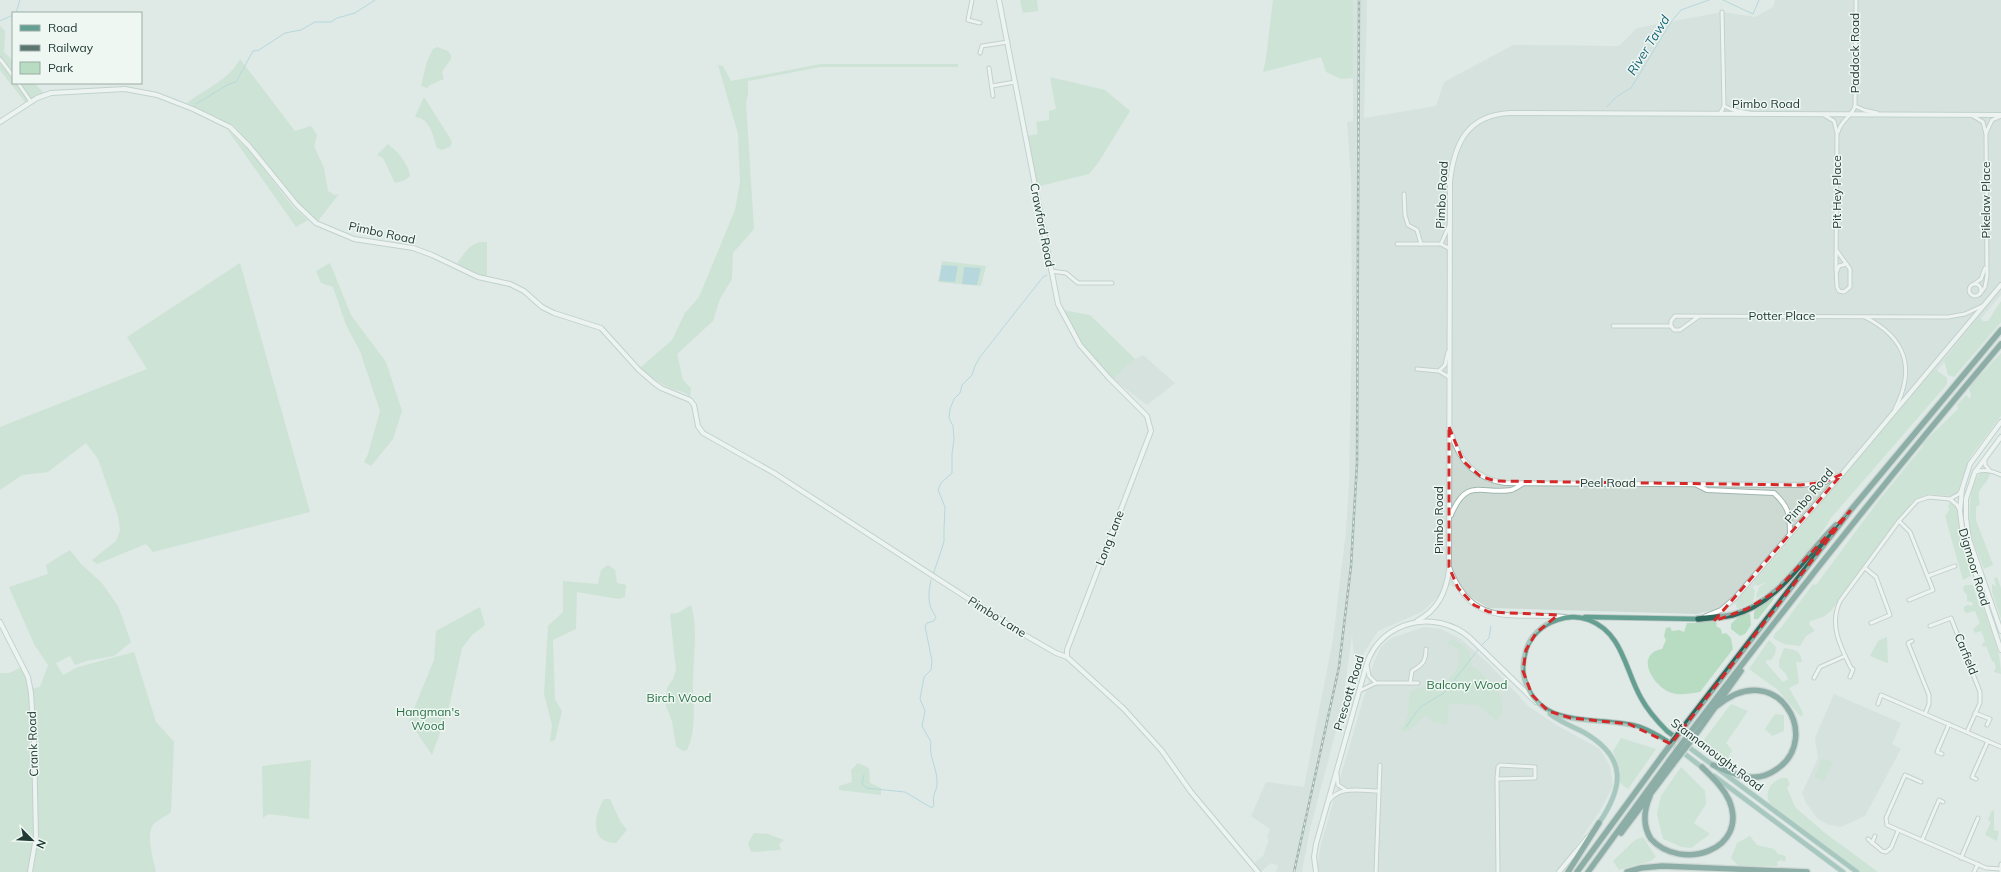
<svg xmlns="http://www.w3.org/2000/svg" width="2001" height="872" font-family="Mulish,sans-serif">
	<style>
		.built { fill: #cddad4 }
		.green { fill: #b8dcc2 }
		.water { fill: #86c4d0 }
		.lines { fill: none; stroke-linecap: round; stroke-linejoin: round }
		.stream { stroke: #86c4d0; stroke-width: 1 }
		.street-casing { stroke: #a2b2ad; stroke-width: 5 }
		.secondary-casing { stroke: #9eb6ae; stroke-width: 6 }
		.primary-casing { stroke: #bcc4c2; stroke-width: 6 }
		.highway-casing { stroke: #bcc4c2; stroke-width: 8 }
		.street { stroke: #fff; stroke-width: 3 }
		.secondary { stroke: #fff; stroke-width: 4 }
		.primary { stroke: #63a091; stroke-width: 4.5 }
		.highway { stroke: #2c675b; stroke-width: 5.5 }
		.rail-casing { stroke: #5a766f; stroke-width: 2.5 }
		.rail { stroke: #eff7f3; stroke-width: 1; stroke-dasharray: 3; stroke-linecap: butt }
		.highway-bridge-casing { stroke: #bcc4c2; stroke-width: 8; stroke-linecap: butt }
		.highway-bridge { stroke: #2c675b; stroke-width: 5.5 }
		.marked { fill: none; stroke: #d62828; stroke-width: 3; stroke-dasharray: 8 5; stroke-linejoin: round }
		.labels { text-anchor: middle; stroke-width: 3; stroke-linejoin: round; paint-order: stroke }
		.street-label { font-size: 12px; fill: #203a34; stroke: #eff7f3 }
		.park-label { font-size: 12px; fill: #2a7146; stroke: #eff7f3 }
		.water-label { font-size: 13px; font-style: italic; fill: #1a6676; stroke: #eff7f3 }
	</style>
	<rect width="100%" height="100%" fill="#dfeae6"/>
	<g class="built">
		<path d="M1353,0h14l-3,118 72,-12 8,-24 69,-37 106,1 18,-18 85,-16 33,5 18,-10 2,-7h226v295l-261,308 -43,11 -208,-6 -39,-23 -28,27 -44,19 -16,25 -8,1 -2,-22 -10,73 -32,121 -8,43h-26l2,-6 -7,-3 -10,9 -7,-9 9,-7 6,-17 -2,-1 3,-9 -19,-13 15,-34 38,5 29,-148 13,-108 3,-48 3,-161 -1,-145 -4,-55 6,-1z"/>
		<path d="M1143,355l32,28 -28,22 -34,-26 22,-20z"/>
		<path d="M1424,627l17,2 20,10 28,25 39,42 30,20 42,23 10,17 3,20 -13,25 -42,61h-242l5,-28 53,-182 7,-15 10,-9z"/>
		<path d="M1834,694l67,29 -9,21 9,5 -36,67 -24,11 -12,-2 -11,-6 -12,-16 -4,-10 16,-35 -3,-20z"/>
	</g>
	<g class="green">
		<path d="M1020,0h17l1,11 -15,2z"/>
		<path d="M1273,0h80v78l-12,1 -15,-7 -5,-15 -58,15 3,-14z"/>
		<path d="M0,26l5,5 -1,21 9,9v22h21l13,13 -19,10 -28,-36z"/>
		<path d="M437,47l11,4 3,4v4l-9,13 2,7 -14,6 -3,3 -6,-2 6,-25 6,-12z"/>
		<path d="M240,59l55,72 16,-5 6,9 -3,11 10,22 4,23 7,4 4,-1 -21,27 -18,-16 -67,-80 -46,-22c18,-14 42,-23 53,-44z"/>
		<path d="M821,64h137v3h-138l-72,14v13l-2,9 8,126 -21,24 -1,26 -12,20 -7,22 -36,33 6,26 8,8 -1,9c-9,-8 -11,-5 -20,-9 -10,-5 -22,-12 -30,-20l32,-28 13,-27 14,-16 36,-87 5,-28 -2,-48 -20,-69 5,1 8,15z"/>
		<path d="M1050,77l55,13 25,21 -32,52 -9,11 -53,13 -10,-51 12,-2 -2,-12 13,-2v-9l7,-2z"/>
		<path d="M424,97l26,41 2,5 -2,4 -8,3 -5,-2c-4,-12 -7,-30 -22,-31z"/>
		<path d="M227,129l21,20 45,58 15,13 -12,7z"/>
		<path d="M388,144c9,7 21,20 22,32l-5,4 -10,3 -12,-25 -6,-3z"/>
		<path d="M479,242h8v36l-31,-13c6,-9 12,-19 23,-23z"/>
		<path d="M942,261l44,5 -5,20 -43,-4z"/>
		<path d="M240,263l70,249 -157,40 -7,-8 -49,20 -5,-4 24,-19 4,-11 -2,-14 -20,-57 -12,-16 -38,29 -26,3 -22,15v-63l147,-58 -20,-32z"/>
		<path d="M330,263l21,52 35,47 16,49 -9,28 -22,27 -7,-4 4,-8 12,-43 -20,-60 -14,-26 -13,-38 -12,-4 -5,-12z"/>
		<path d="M2001,301v21l-47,55 -6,-2 -4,-15 35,-43 4,4h5z"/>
		<path d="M1063,310l27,5 45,44 -22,20 -32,-35z"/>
		<path d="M2001,353v63l-30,40 -14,37 -7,3 -21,-2 -15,6 -55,72 -28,39 -8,6 -13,4 -1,3 6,7 -9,5 -6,10 -16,-2 -11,-6 2,-5 5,-4 33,-45 3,1 63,-85 44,-54 -1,-2 36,-35 -1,-4 9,-10 4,4 1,-5 -2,-4 2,-5z"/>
		<path d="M1935,369l12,9v6l-5,6 -111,128c-18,29 -42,65 -74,80l-1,-1 3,-10 8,-5 -10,4 -3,-4z"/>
		<path d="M1983,471l7,3c-4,14 -15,12 -10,30l-4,3v13l17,45 -9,4c-3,-9 -7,-17 -10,-25 -7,-15 -7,-65 9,-73z"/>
		<path d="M1949,503l5,1 4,4 3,30 11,37 -9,5 -18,-64 5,-7 -2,-2z"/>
		<path d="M70,550l11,14 21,19 16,23 13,36 -17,14 -28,5 -11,4 -5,-9 -14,7 7,12 15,-8 56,-15 22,70 18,20 -3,70c-5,5 -11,6 -16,11 -11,9 -1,38 1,49h-156v-199h9l13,-6 6,10 2,12 10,-2 8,-22 -14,-21 -25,-57 39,-13 -2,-9z"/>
		<path d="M608,565l7,5 2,13 9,2 -1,12 -6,2 -42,-7 -1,37 -23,11 2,59 7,12 -7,29 -5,2 2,-17 -8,-31 4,-68 15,-14v-31l35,3 3,-14z"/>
		<path d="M1997,577l4,11v31l-9,-27v-8l4,2 -2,-8z"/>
		<path d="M1965,585h8l6,21 4,1c7,22 18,44 18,67l-7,-2 2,-5 -2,-5 -2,-1 -6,-15 -3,1 -1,-3 3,-3 -4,-10 -6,2 -2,-4 7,-6 -5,-12 -9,2 -2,-2v-4l3,-2 5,1 1,-3 -6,-2v-6l-3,-3 -1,-4z"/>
		<path d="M1751,587l4,3 -2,12 -14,6h-2c-3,-10 8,-17 14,-21z"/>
		<path d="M1772,597l2,2 -16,20h-4v-7l6,-7z"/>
		<path d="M691,605c7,23 3,46 2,70 -1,24 5,53 -6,75l-4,1 -7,-5 -4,-25 -7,-18 2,-15 6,-9 3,-9 -6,-56 8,-1z"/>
		<path d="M480,607l5,18 -13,10 -10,13 -13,59 -17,48 -23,-34 25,-61 2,-29z"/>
		<path d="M1746,612l4,2 1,11 -6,9 -5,2 -9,-7v-5l9,-9z"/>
		<path d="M1701,620h10l6,3 -1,3 5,3 1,5 4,-1 5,5 2,11 -33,43c-10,1 -19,4 -28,1 -19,-6 -38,-39 -10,-44l4,-9 -2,-4 2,-8 4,-1 2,4 7,-1 5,2 3,-9h13z"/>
		<path d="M1887,637l1,26h-1l-17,-7 8,-15z"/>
		<path d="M1454,639l16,13 2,14 26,21 5,22 -6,12 -19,-16 -29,-1 -2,21 -15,-4 -6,-6 -17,15 -8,1 7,-15 2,-25 13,-4 19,-1c13,-15 19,-16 17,-37l-12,-6z"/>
		<path d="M1769,640l7,7 -1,7 -4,6h-4l-1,3 17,19 5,-3 -2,-5 -7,-7v-6l5,-13c11,2 16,1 18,14h-6l3,21 -10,5 13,23 1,5h-3l-22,-26 -29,-21z"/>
		<path d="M1731,704l17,7 -22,32 6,7 -6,13 -26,-18z"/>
		<path d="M1775,714l9,1v16l-12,5 -7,-7z"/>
		<path d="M1621,738l35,11 -28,40 -8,-6v-13l-7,-19z"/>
		<path d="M1823,758l9,4 -8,19 -10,-4z"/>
		<path d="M311,760l-2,59 -41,-5 -5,4 -1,-52z"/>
		<path d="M858,763l11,5 1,15 11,5v7l-42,-5v-4l13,-4 -1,-12z"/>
		<path d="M1681,767l24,24 1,13 -12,19 16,11 -19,14 -9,-1 -19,-8 -6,-25 4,-18z"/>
		<path d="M1781,778h6l3,6 -3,4 8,19 30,26 53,39h-18l-89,-67c-8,-11 -1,-22 10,-27z"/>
		<path d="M604,799h6l10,22 7,9 -11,13c-27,0 -22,-28 -12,-44z"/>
		<path d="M1992,810l2,1v19l5,1 -2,10 -12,-6 6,-13 -3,-2z"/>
		<path d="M754,833l14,1 16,6 -5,4 2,6 -30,2 -3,-9z"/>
		<path d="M1750,836l7,9 17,4 4,5 8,2 -1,6 -4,-2 -4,2 1,3 -3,2 -2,-1h-34l-8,-8 6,-15z"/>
		<path d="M1643,837l13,20 -5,4 -32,9 -6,-9 22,-21z"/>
	</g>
	<g class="water">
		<path d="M942,265l16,1 -3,16 -16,-1z"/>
		<path d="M964,267l17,1 -4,17 -15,-1z"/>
	</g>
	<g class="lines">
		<g class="stream">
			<path d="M1723,0l30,14 6,-14"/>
			<path d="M16,13l4,-13"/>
			<path d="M0,21l13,-6"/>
			<path d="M196,104l31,-19 9,-3 17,-31 6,-1 26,-17 16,-3 14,-8h16l6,-4 18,-5 20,-13"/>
			<path d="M1607,107l9,-10 15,-9 40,-66 10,-12 28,-10"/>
			<path d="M933,575l11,-33v-13l1,-22 -7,-17 3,-7 11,-10v-19l2,-15 -1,-13 -4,-8 1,-9 4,-10 6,-6 2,-8 10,-10 3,-9 5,-9 63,-80 4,-2"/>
			<path d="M1482,645l7,-7 2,-12"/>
			<path d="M1406,727l14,-20 24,-14 34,-43"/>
			<path d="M864,775l-2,8 4,5 39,4 27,16 2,-3c-2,-12 2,-11 3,-21 1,-15 -9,-28 -6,-42l-9,-16 3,-15 -5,-12 4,-22 7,-7 1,-9 -7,-35 2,-3 7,-2 2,-4c-9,-13 -8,-22 -5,-37"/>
		</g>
		<defs>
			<g id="street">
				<path d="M972,0l-4,20 12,3"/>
				<path d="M980,53l2,-7 26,-4"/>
				<path d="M0,59l13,17"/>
				<path d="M989,68l4,28"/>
				<path d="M18,83l13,19"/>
				<path d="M992,86l23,-4"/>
				<path d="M1724,106l9,4 16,3"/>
				<path d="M1855,106l9,4 13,3"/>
				<path d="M1720,114l4,-8 -2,-94"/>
				<path d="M1824,115l10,6 3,12 -1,135 1,19 2,4 5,1 6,-5v-18l-13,-18"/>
				<path d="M1973,116l10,6 3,12 1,142 -2,11 -5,7"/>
				<path d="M1838,132c4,-14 14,-15 17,-26l1,-106"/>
				<path d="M1986,133l6,-13 9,-4"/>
				<path d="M1404,194l1,21 3,10 9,5 4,14"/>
				<path d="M1397,244h44l9,5"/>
				<path d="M1441,244l8,-18"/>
				<path d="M1051,271l15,2 12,10h34"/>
				<path d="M1837,271l2,-5 7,-2"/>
				<circle cx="1975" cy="290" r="6"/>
				<path d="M1974,284l7,-5 4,-11"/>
				<path d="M1698,317l-18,13h-6l-3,-4v-5l4,-5 273,1 17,-3 17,-8"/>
				<path d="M1865,317c41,21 51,51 30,92"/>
				<path d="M1613,326h58"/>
				<path d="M1417,369l22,2 10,6"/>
				<path d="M1439,371l6,-6 3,-13"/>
				<path d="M1985,459v6l5,6"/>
				<path d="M1976,472c10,-3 16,-1 25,3"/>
				<path d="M1950,499l9,-5 3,-5"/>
				<path d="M1899,521l11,11 23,58 -24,10"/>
				<path d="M1865,568l11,9 14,38 -19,8"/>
				<path d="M1928,576l27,-10"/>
				<path d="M1930,626l21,-8 29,74v11l-13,29"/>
				<path d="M1912,641l-4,2 21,52v9l-4,10"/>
				<path d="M1367,665l2,11 7,7"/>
				<path d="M1850,677l3,-8 -2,-1c-11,-22 -22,-43 -11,-67l59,-80 18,-20 12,-4 21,2 7,6 3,6"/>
				<path d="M1814,678l6,-11 25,-11"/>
				<path d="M1410,683l2,-12c10,-6 14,-9 14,-22"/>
				<path d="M1359,691l17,-8h42"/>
				<path d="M1878,704l3,-9 120,52"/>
				<path d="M1975,713l15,6 -3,6"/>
				<path d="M1942,754l-5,-2 12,-28"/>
				<path d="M1337,774l1,11 8,5"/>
				<path d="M1497,779l38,-1v-11l-35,-2 -2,2 -1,12 1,93"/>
				<path d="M1976,779l-4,-2 16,-36"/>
				<path d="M1921,782l-16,-7 -19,43 1,7 99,43 15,1"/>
				<path d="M1329,801c10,-16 34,-10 50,-10"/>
				<path d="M1868,839l14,12 4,1 5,-4 7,-17"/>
				<path d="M1922,840l17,-40 4,2"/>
				<path d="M1872,843l3,-7"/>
				<path d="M1961,858l17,-40"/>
				<path d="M1376,872l4,-107"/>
				<path d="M1974,872l4,-8"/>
				<path d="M2001,872v-8"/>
			</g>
			<g id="secondary">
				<path d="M999,0l59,304 22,41 29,33 38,38 4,15 -84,219v7"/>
				<path d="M0,122l37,-24 14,-5 74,-4 32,6 36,14 37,18 19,19 48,59 19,18 38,16 59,9 19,7 46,22 32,7 14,7 18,16 12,6 47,15 38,42 15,13 7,5 29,12 4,5 4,21 5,7 71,40 249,161 33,19 11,4 57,52 38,42 29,41 67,80"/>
				<path d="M2001,422l-31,42 -8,25 -2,22 3,25 38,114"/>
				<path d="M1451,433c8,28 24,46 54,50l296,2 24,-3 17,-8"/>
				<path d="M2001,437l-26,35 -9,27v19l3,21 32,92"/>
				<path d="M1697,485l10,5 67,3c15,14 16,22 16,41"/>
				<path d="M1451,515c16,-39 31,-20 60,-25 4,-1 8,-4 11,-6"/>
				<path d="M1706,616l15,-6 14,-12 107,-124 159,-189"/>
				<path d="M1565,617c-53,-5 -93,12 -116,-50l1,-385c4,-38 17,-67 60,-69l491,2"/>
				<path d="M1417,621c21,-11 29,-29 32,-51"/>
				<path d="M0,622l28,55 3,16 3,49 2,95 -6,35"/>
				<path d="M1316,872l-2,-15 2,-13 51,-181c15,-43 69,-54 102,-26l67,65"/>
				<path d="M1559,872l29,-35"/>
			</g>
			<g id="primary">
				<path d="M1585,617l113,2"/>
				<path d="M1550,714c10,8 24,13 35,19 42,25 39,53 14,90"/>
				<path d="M1703,768c-20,-15 -39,-32 -63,-41 -37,-12 -95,4 -113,-41 -5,-11 -5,-24 -1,-36 4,-14 17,-26 31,-30 11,-4 21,-4 32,0 34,13 36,50 52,78 7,13 16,23 26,33l190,141"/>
				<path d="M1714,776l129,96"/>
			</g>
			<g id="highway">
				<path d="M1698,619c11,-1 23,-2 34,-4 47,-12 71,-58 104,-90"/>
				<path d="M1683,728l167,-217 151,-181"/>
				<path d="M1689,734c101,-134 205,-263 312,-390"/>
				<path d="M1694,737l47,-66"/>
				<path d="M1713,765c12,5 23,11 35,12 10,1 21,-2 29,-8 46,-31 0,-113 -60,-63"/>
				<path d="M1650,796c-6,14 -8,29 1,43 30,33 99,11 78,-39 -6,-13 -17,-23 -27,-33"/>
				<path d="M1621,833l52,-69"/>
				<path d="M1568,872l31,-49"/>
				<path d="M1577,872l85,-116"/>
				<path d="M1588,872l81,-111"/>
				<path d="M1627,872l14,-4 21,-2 145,6"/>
			</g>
		</defs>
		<use href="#street" class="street-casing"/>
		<use href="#secondary" class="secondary-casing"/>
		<use href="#primary" class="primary-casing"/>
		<use href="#highway" class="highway-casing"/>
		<use href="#street" class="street"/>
		<use href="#secondary" class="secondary"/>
		<use href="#primary" class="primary"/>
		<use href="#highway" class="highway"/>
		<defs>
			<path id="rail" d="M1294,872l45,-205 12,-101 6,-103 2,-463"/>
		</defs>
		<use href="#rail" class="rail-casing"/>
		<use href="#rail" class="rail"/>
		<defs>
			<g id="highway-bridge">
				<path d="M1662,756l21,-28"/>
				<path d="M1669,761l20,-27"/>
				<path d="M1673,764l21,-27"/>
			</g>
		</defs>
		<use href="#highway-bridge" class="highway-bridge-casing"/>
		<use href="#highway-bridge" class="highway-bridge"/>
	</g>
	<path d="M0 0H2001V872H0ZM1449,427l14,34 17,15 15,5 306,4 24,-3 17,-8 -128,147 33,-12 28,-17 75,-81 -179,233 -42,-20 -58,-6 -23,-7 -16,-16 -9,-24 3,-21 10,-17 22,-18 -69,-3 -15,-7 -16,-17 -9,-21z" fill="#dfeae6" fill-opacity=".55" fill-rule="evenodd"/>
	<path class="marked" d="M1449,427l14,34 17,15 15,5 306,4 24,-3 17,-8 -128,147 33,-12 28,-17 75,-81 -179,233 -42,-20 -58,-6 -23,-7 -16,-16 -9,-24 3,-21 10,-17 22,-18 -69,-3 -15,-7 -16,-17 -9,-21z"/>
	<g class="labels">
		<g class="street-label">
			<text transform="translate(1855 53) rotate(-90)" y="4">Paddock Road</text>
			<text x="1766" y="108">Pimbo Road</text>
			<text transform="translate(1837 192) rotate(-90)" y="4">Pit Hey Place</text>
			<text transform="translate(1442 195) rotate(-87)" y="4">Pimbo Road</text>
			<text transform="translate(1986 200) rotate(-90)" y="4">Pikelaw Place</text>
			<text transform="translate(1042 225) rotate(79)" y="4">Crawford Road</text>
			<text transform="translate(382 233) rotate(12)" y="4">Pimbo Road</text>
			<text x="1782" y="320">Potter Place</text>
			<text x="1608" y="487">Peel Road</text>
			<text transform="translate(1809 496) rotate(-50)" y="4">Pimbo Road</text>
			<text transform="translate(1439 520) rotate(-90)" y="4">Pimbo Road</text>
			<text transform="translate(1110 538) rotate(-69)" y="4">Long Lane</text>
			<text transform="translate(1974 567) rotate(73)" y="4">Digmoor Road</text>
			<text transform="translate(997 617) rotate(32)" y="4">Pimbo Lane</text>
			<text transform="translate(1966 654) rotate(68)" y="4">Carfield</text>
			<text transform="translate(1349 693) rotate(-73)" y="4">Prescott Road</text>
			<text transform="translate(33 744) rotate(-92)" y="4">Crank Road</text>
			<text transform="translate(1717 755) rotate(37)" y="4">Stannanought Road</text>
		</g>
		<g class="park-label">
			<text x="1467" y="689">Balcony Wood</text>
			<text x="679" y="702">Birch Wood</text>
			<text x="428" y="716">Hangman's<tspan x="428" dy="14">Wood</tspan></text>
		</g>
		<g class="water-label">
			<text transform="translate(1648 45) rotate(-58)" y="5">River Tawd</text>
		</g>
	</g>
	<rect x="12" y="12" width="130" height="72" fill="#eff7f3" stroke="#9caba7"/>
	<rect x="20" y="25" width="20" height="6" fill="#63a091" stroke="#9caba7"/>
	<text x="48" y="32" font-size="12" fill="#203a34">Road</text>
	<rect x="20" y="45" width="20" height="6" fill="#5a766f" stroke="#9caba7"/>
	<text x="48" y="52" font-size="12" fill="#203a34">Railway</text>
	<rect x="20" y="62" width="20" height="12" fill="#b8dcc2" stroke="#9caba7"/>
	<text x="48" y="72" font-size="12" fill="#203a34">Park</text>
	<g transform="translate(32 840) rotate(114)" stroke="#eff7f3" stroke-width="3" paint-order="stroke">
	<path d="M0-3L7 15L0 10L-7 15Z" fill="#203a34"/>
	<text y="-6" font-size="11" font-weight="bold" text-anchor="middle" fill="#203a34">N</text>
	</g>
</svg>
